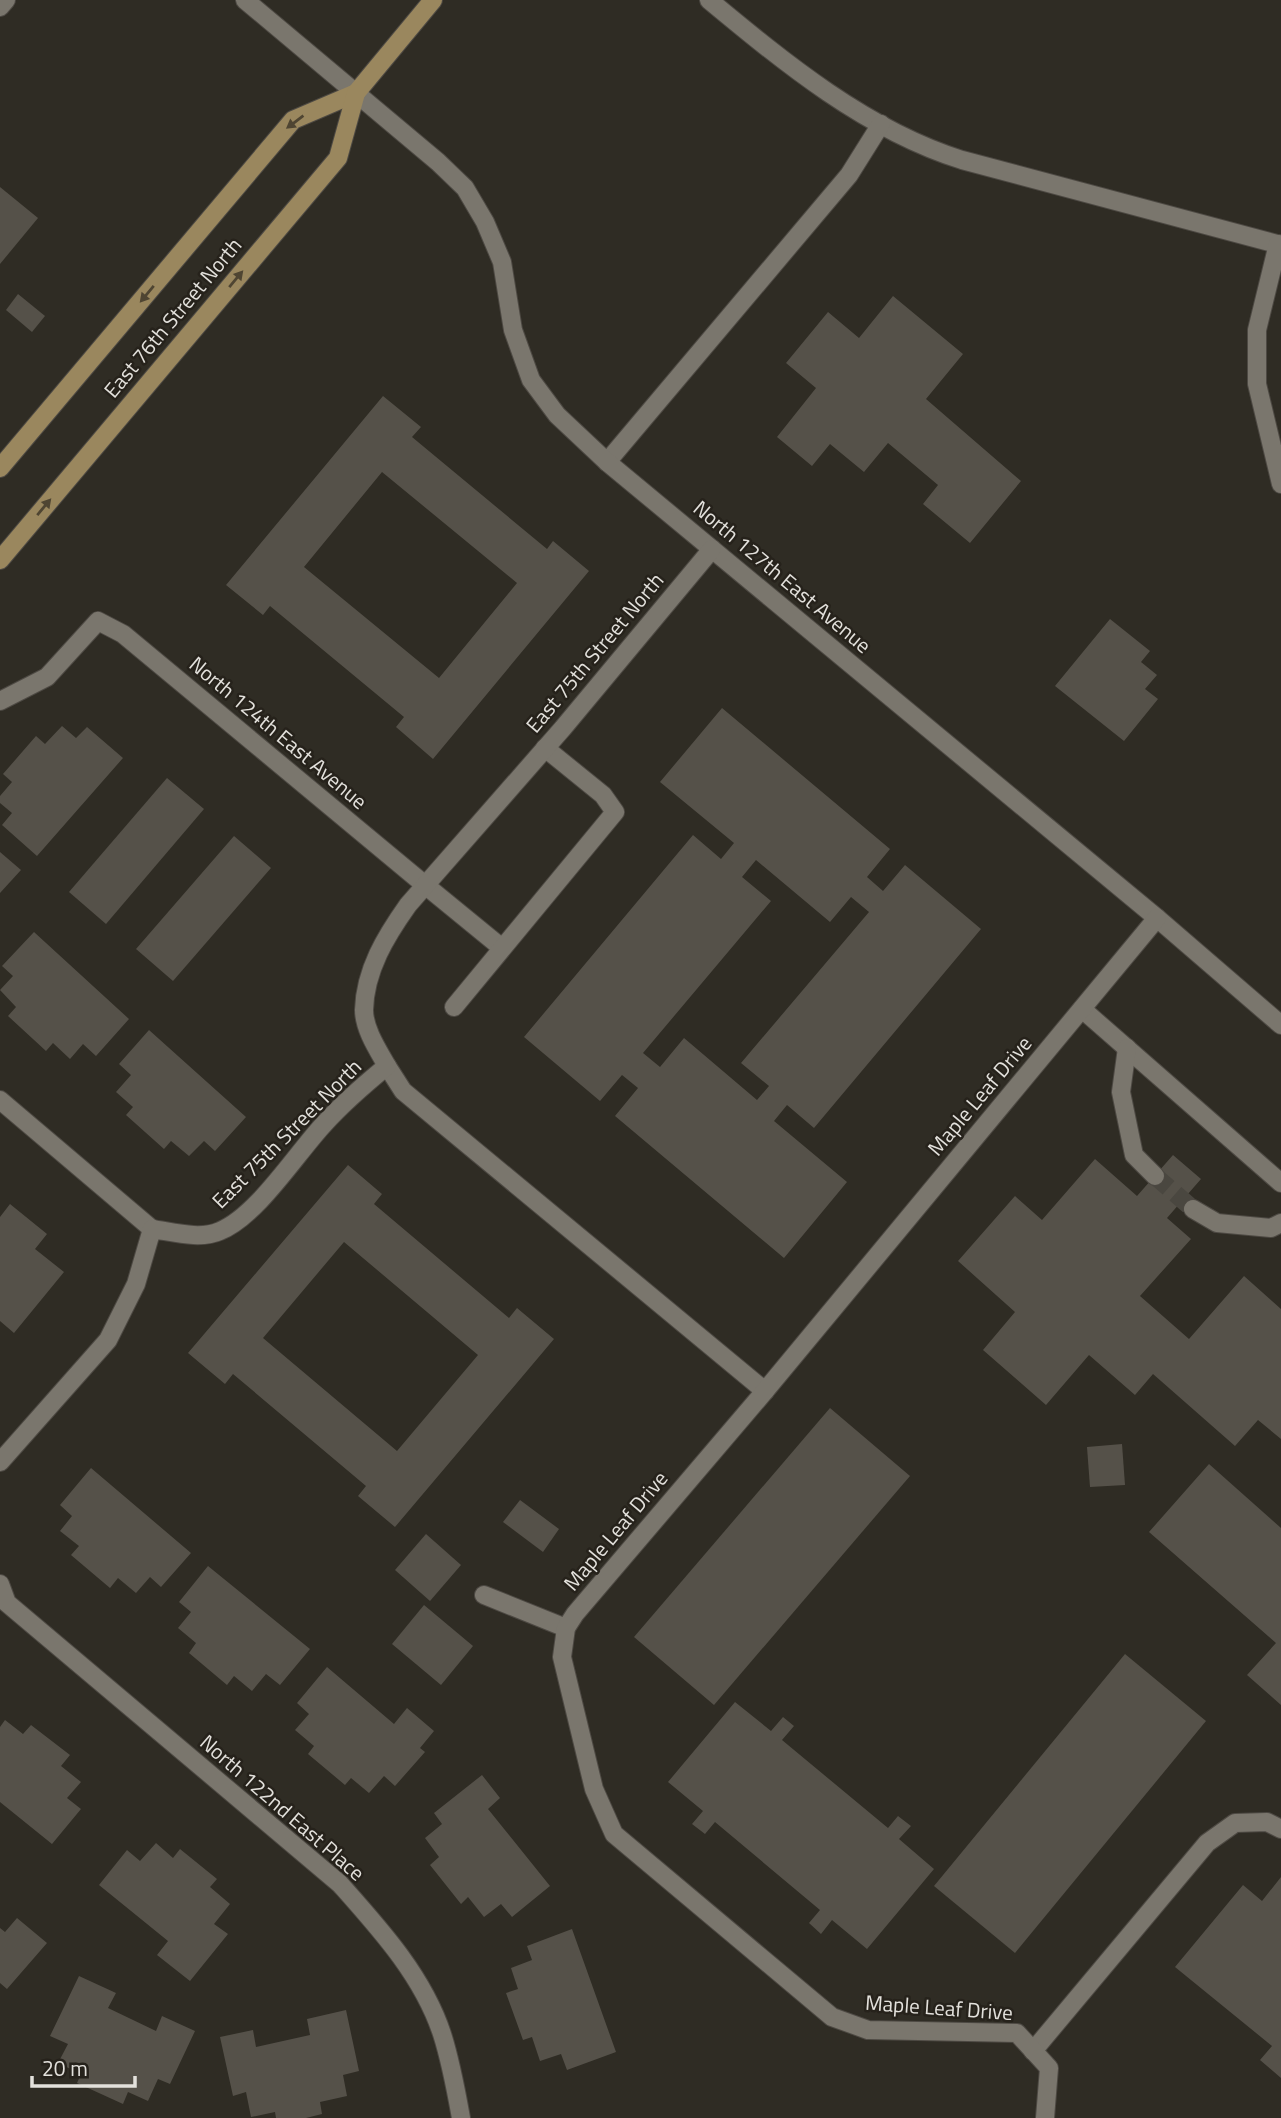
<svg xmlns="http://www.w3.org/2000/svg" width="1281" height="2118" font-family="'Titillium Web',sans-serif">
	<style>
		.building { fill: #555149; fill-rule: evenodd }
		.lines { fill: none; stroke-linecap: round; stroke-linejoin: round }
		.minor-tunnel { stroke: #4a4740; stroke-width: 18; stroke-dasharray: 18 9; stroke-linecap: butt }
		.service-casing { stroke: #4d4943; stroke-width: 20 }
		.minor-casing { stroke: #4d4943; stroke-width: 20 }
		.secondary-casing { stroke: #4d4943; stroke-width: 20 }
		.service { stroke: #7a766d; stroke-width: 18 }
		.minor { stroke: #7a766d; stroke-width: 18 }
		.secondary { stroke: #9a875e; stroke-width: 18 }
		.oneway { fill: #4f4532 }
		.labels { text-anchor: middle; stroke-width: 5; stroke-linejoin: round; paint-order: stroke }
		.street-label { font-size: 21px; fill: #e3e1dc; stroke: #26221b }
	</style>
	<rect width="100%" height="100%" fill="#2f2c24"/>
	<g class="building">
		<path d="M0,187l38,31 -38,46z"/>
		<path d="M18,294l27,22 -13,16 -26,-22z"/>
		<path d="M893,296l70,58 -37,45 95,82 -51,62 -47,-39 15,-19 -50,-42 -24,29 -34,-28 -18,22 -35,-29 39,-49 -30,-25 42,-51 31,26z"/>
		<path d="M383,396l38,31 -9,10 135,112 6,-8 36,30 -156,188 -37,-32 8,-10 -134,-111 -7,9 -37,-30zM382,472l135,111 -78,95 -135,-111z"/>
		<path d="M1110,619l40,32 -9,11 16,13 -12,14 13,10 -34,42 -69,-55z"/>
		<path d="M722,708l168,141 -23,28 16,14 22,-26 76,64 -167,199 -27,-23 -13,16 73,61 -63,76 -169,-142 23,-28 -16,-13 -22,26 -76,-64 169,-202 28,24 13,-16 -74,-61zM756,860l74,62 21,-25 18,15 -128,151 28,23 -12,14 -73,-62 -24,29 -17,-14 128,-152 -29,-24z"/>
		<path d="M62,726l14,12 11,-11 36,31 -86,98 -35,-31 10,-12 -12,-10v-7l12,-14 -9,-8 33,-38 9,8z"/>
		<path d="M167,778l37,31 -98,115 -37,-32z"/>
		<path d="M234,836l37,32 -98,113 -37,-32z"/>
		<path d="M0,852l21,18 -21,23z"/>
		<path d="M34,932l95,87 -33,37 -13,-12 -13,15 -17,-16 -7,8 -38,-35 8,-9 -16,-17 13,-14 -11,-10z"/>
		<path d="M149,1030l97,87 -31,34 -11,-10 -15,15 -18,-15 -7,8 -38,-34 7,-8 -17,-15 15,-17 -12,-11z"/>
		<path d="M1173,1155l28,24 -34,39 24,21 -51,57 49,43 55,-63 37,33v130l-23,-19 -23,26 -82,-72 -18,21 -46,-40 -43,50 -63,-55 32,-38 -57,-51 57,-65 27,24 53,-61 42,37z"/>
		<path d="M348,1165l34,29 -8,10 135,114 8,-10 37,31 -159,188 -37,-31 8,-10 -133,-112 -8,10 -37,-31zM344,1242l134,113 -81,96 -134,-113z"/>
		<path d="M10,1204l37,30 -12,15 29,23 -50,61 -14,-12v-104z"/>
		<path d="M830,1408l80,68 -196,229 -80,-68z"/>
		<path d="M1122,1444l3,41 -35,2 -3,-40z"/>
		<path d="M1209,1464l72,64v177l-34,-30 29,-32 -127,-111z"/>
		<path d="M91,1468l100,85 -30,34 -11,-10 -14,16 -18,-15 -8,10 -39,-33 8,-9 -19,-15 12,-15 -12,-11z"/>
		<path d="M520,1500l39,29 -16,23 -40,-30z"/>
		<path d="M426,1534l35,31 -31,36 -35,-31z"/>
		<path d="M208,1566l102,83 -30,36 -14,-11 -14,17 -18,-15 -7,9 -38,-32 7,-10 -18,-15 13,-16 -12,-10z"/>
		<path d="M424,1605l49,41 -32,39 -49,-41z"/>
		<path d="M1125,1654l81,67 -191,232 -81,-67z"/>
		<path d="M327,1667l67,57 13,-16 27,23 -14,17 5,4 -30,34 -11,-10 -15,17 -18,-15 -6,7 -37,-31 6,-8 -19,-16 14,-16 -12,-11z"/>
		<path d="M735,1702l36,29 12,-14 11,9 -12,14 106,88 10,-12 13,10 -12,13 35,30 -67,80 -35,-29 -11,14 -12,-11 11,-13 -105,-88 -10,12 -13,-10 11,-13 -35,-29z"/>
		<path d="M5,1720l18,14 8,-9 39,30 -9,11 20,16 -14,16 14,11 -29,35 -52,-42v-75z"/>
		<path d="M482,1775l18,23 -12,11 62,77 -38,31 -11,-13 -17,13 -16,-20 -7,7 -31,-39 9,-8 -14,-19 17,-14 -8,-11z"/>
		<path d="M156,1843l17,15 7,-9 37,30 -7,8 20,17 -16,20 14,10 -38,47 -33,-26 11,-14 -69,-56 28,-35 13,11z"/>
		<path d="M1281,1877v201l-21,-18 12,-14 -97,-79 68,-82 19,16z"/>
		<path d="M17,1918l30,25 -40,46 -7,-6v-55l5,4z"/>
		<path d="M572,1929l44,123 -49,18 -6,-16 -21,7 -8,-24 -9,3 -17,-47 12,-4 -7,-21 21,-8 -5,-14z"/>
		<path d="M79,1976l37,17 -8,15 48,23 6,-15 33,15 -25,53 -12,-5 -10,22 -20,-9 -5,12 -46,-21 4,-9 -23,-11 10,-19 -18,-8z"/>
		<path d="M346,2010l13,61 -16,4 4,21 -27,6 2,12 -16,4h-30l-1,-6 -24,5 -5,-25 -13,4 -13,-59 33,-7 3,17 54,-12 -3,-16z"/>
	</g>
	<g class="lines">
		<path class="minor-tunnel" d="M1155,1176l38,33"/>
		<defs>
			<g id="service">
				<path d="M709,0c76,63 157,130 253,160l319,85"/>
				<path d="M1278,244l-21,86v54l24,100"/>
				<path d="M607,462l242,-287 32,-51"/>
				<path d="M425,885l77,63"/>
				<path d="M454,1007l161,-195 -12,-17 -58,-47"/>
				<path d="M484,1595l82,33"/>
			</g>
			<g id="minor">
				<path d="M245,0l193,162 27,26 20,34 17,40 11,68 18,50 26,35 50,47 550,456 124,107"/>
				<path d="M0,7l6,-7"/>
				<path d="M0,701l47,-24 51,-56 25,13 302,251"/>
				<path d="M1082,1009l199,174"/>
				<path d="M1127,1048l-6,44 13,63 21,21"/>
				<path d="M387,1066l16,25 362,300"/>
				<path d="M0,1100l152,129"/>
				<path d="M1193,1209l24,14 54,5 10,-5"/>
				<path d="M0,1462l108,-122 28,-56 16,-55c21,3 48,11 68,2 37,-15 76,-77 104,-107 19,-21 41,-40 63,-58 -9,-16 -23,-37 -23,-56 1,-40 22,-74 44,-105l155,-177 149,-179"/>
				<path d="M0,1584l7,19 333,281c40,45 83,92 102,150 9,28 14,56 19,84"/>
				<path d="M1033,2051l174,-208 28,-20 32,-1 14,7"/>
				<path d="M1045,2118l4,-50 -32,-35 -149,-3 -36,-13 -218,-183 -20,-45 -32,-132 4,-29 9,-14 190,-223 392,-473"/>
			</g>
			<g id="secondary">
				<path d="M0,468l293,-348 63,-27"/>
				<path d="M0,560l338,-402 18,-65 77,-93"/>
			</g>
		</defs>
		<use href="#service" class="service-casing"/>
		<use href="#minor" class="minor-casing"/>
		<use href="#secondary" class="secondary-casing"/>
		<use href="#service" class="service"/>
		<use href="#minor" class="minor"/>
		<use href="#secondary" class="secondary"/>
	</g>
	<defs><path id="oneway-solid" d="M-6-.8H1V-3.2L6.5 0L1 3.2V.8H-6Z" transform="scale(1.75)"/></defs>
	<g class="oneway">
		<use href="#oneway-solid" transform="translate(295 122) rotate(143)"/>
		<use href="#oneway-solid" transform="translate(236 279) rotate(-50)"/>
		<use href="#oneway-solid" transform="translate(147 294) rotate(130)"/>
		<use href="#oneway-solid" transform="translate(44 507) rotate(-50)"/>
	</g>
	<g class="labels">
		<g class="street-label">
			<text transform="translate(173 318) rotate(-50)" y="7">East 76th Street North</text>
			<text transform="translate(782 577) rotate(40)" y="7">North 127th East Avenue</text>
			<text transform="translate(595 653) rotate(-50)" y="7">East 75th Street North</text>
			<text transform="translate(278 733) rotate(40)" y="7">North 124th East Avenue</text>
			<text transform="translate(980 1096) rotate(-50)" y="7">Maple Leaf Drive</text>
			<text transform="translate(287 1134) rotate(-45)" y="7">East 75th Street North</text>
			<text transform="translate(616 1531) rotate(-50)" y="7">Maple Leaf Drive</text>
			<text transform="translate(282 1808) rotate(41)" y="7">North 122nd East Place</text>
			<text transform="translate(939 2008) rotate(4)" y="7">Maple Leaf Drive</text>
		</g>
	</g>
	<path d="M32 2076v10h103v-10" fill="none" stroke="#e3e1dc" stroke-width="3.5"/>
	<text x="42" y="2076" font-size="21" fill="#e3e1dc" stroke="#26221b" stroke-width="5" paint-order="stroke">20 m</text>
</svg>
